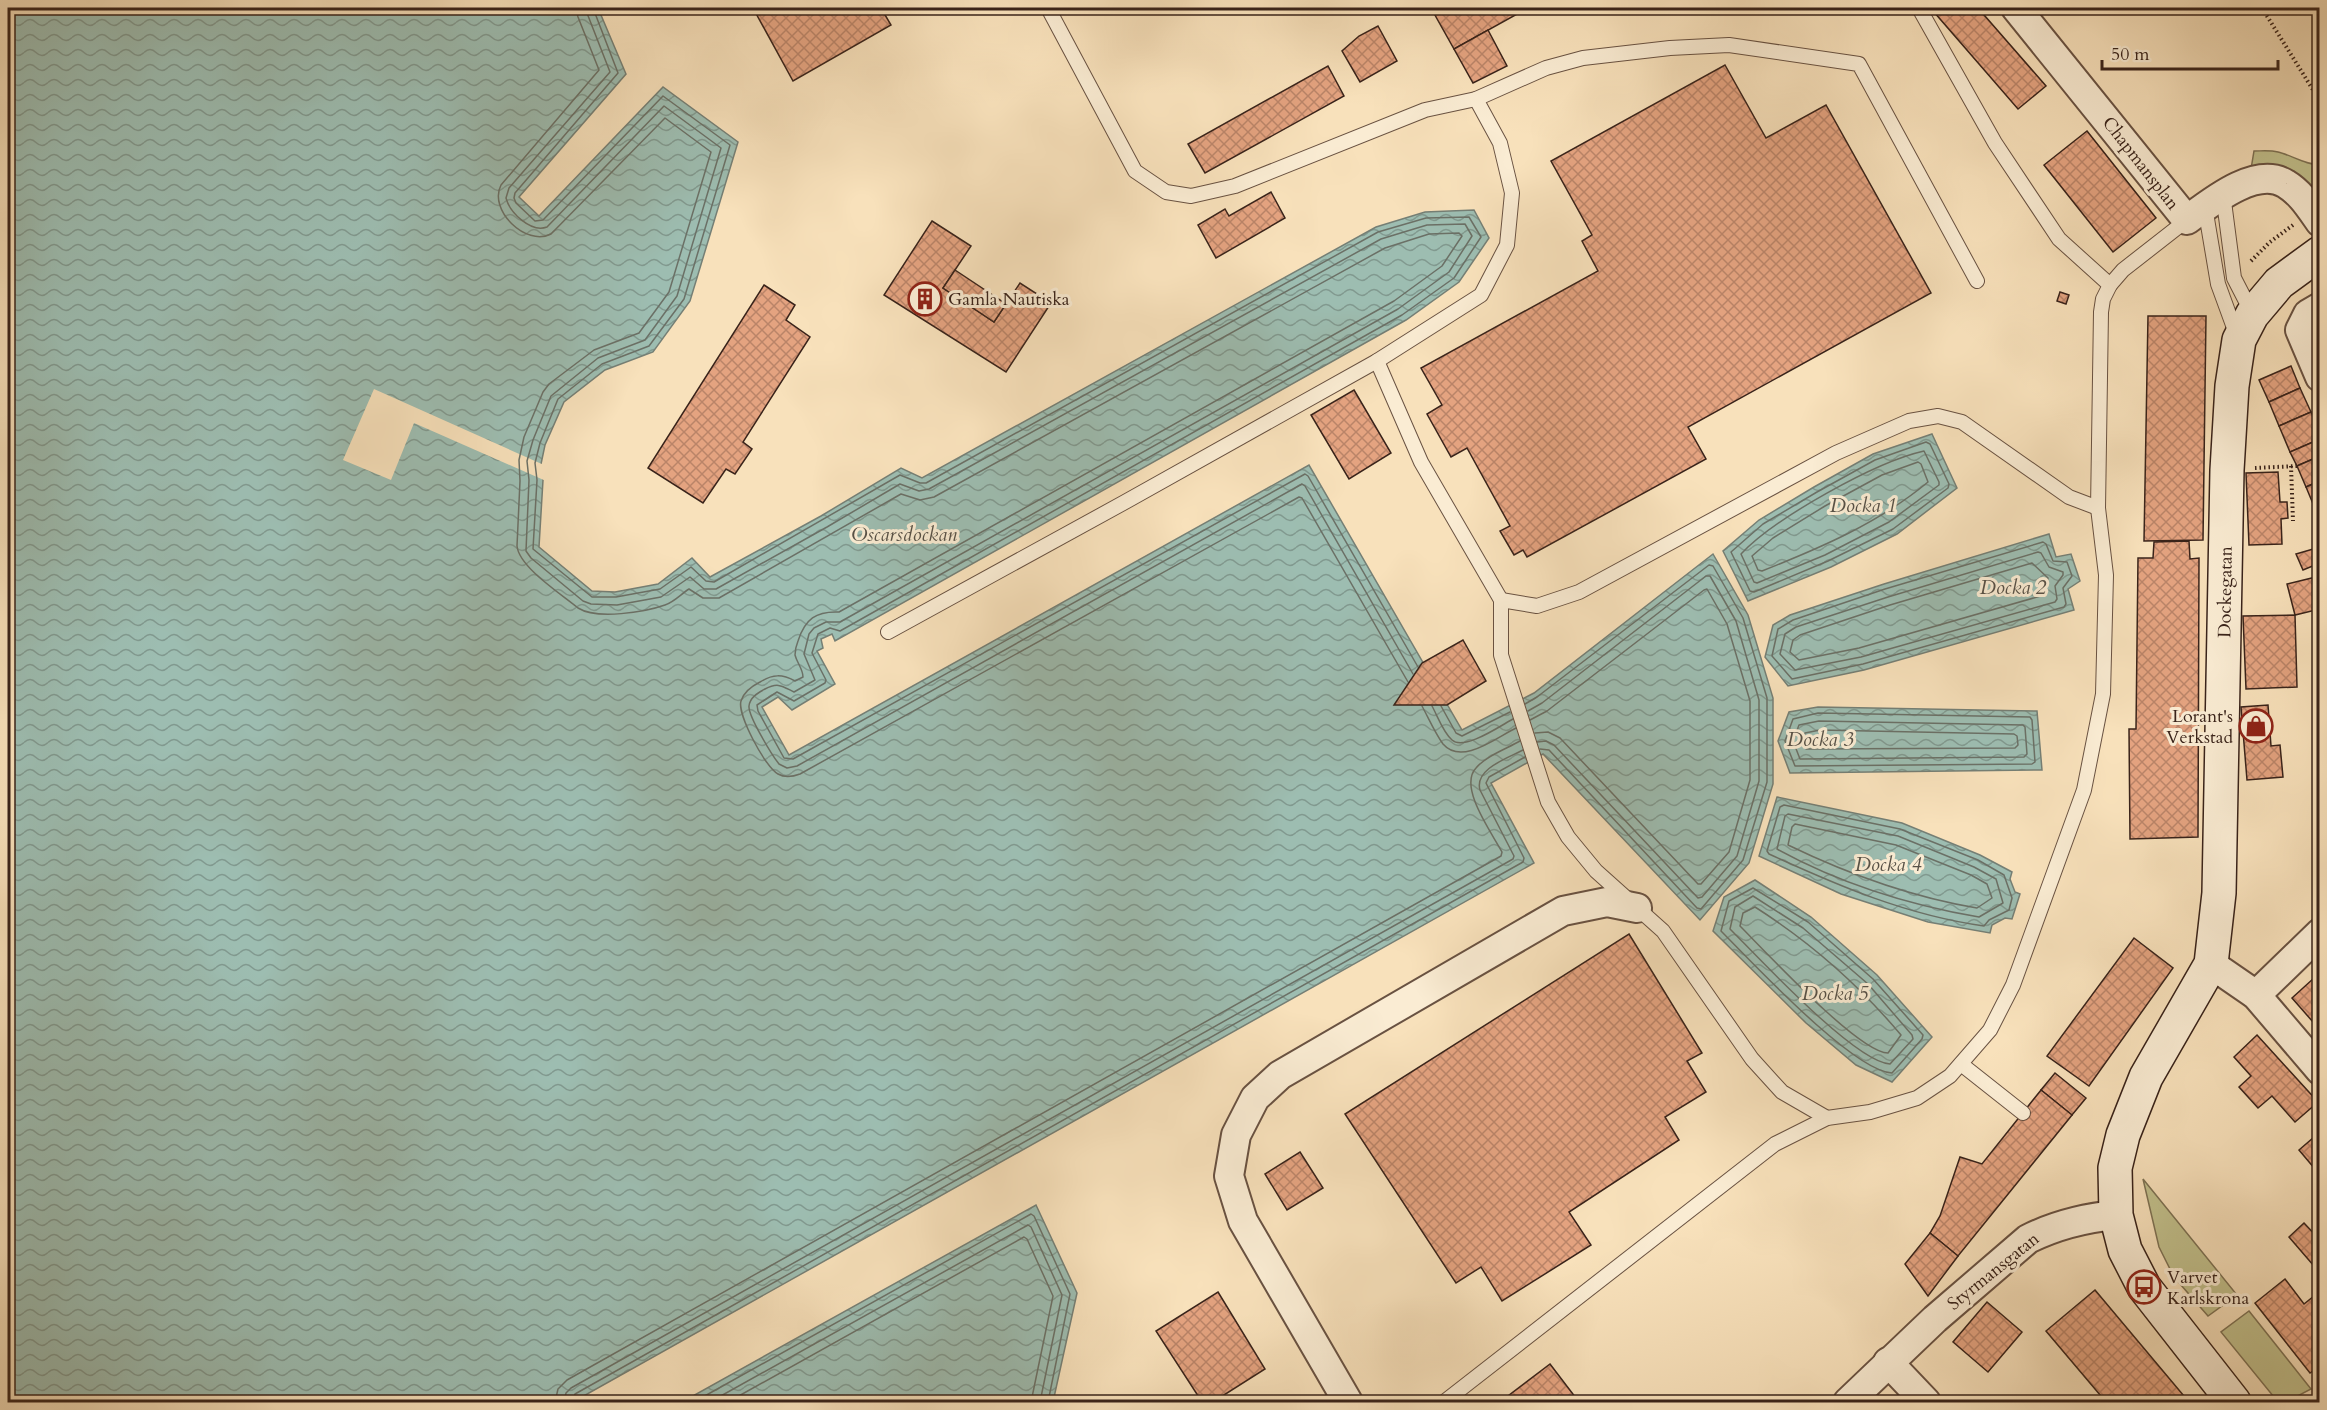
<svg xmlns="http://www.w3.org/2000/svg" width="2327" height="1410" font-family="Cardo,serif">
	<style>
		.green { fill: #c2c18d; stroke: #7e7254; stroke-width: 1.5 }
		.water { fill: url(#water-waves); stroke: #757f75; stroke-width: 1.5 }
		.pier { fill: #f8e1bb }
		.lines { fill: none; stroke-linecap: round; stroke-linejoin: round }
		.shore { stroke: #6b7066; stroke-width: 1.5 }
		.building { fill: url(#building-cross-hatch); stroke: #39231a; stroke-width: 1.5 }
		.lane-casing { stroke: #695242; stroke-width: 16 }
		.street-casing { stroke: #695242; stroke-width: 32 }
		.secondary-casing { stroke: #39231a; stroke-width: 36 }
		.path { stroke: #39231a; stroke-width: 4; stroke-dasharray: 1.5 3; stroke-linecap: butt }
		.lane { stroke: #faecd3; stroke-width: 14 }
		.street { stroke: #faecd3; stroke-width: 28 }
		.secondary { stroke: #faecd3; stroke-width: 33 }
		.labels { text-anchor: middle; stroke-width: 6; stroke-linejoin: round; paint-order: stroke }
		.street-label { font-size: 18px; fill: #39231a; stroke: #faecd3 }
		.poi-label { font-size: 18px; fill: #39231a; stroke: #faecd3; text-anchor: start }
		.water-label { font-size: 20px; font-style: italic; fill: #575147; stroke: #faecd3 }
	</style>
	<defs>
		<pattern id="water-waves" width="16" height="10" patternUnits="userSpaceOnUse" patternTransform="scale(1.5)"><rect width="16" height="10" fill="#9dbdb1"/><path d="M0 5q4-4 8 0t8 0" fill="none" stroke="#81998f"/></pattern>
		<pattern id="building-cross-hatch" width="8" height="8" patternUnits="userSpaceOnUse" patternTransform="scale(1.5)"><rect width="8" height="8" fill="#e4a380"/><path d="M0 0l8 8M0 8l8-8" fill="none" stroke="#ba8468"/></pattern>
	</defs>
	<rect width="100%" height="100%" fill="#f8e1bb"/>
	<filter id="stains"><feTurbulence type="fractalNoise" baseFrequency=".00333" numOctaves="4"/><feColorMatrix values="0 0 0 0 .2 0 0 0 0 .09 0 0 0 0 .02 0 0 0 .5 -.17"/></filter>
	<radialGradient id="worn" r=".72"><stop offset=".6" stop-color="#630" stop-opacity="0"/><stop offset="1" stop-color="#630" stop-opacity=".3"/></radialGradient>
	<g class="green">
		<path d="M2254,151c8,0 16,-1 24,1 13,3 30,14 41,12v28l-28,-17 -40,-6z"/>
		<path d="M2143,1179l94,116 -29,21 -34,-39 -15,-30z"/>
		<path d="M2249,1311l62,78 -25,13h-8l-57,-70z"/>
	</g>
	<g class="water">
		<path d="M8,8h590l28,66 -107,123 20,19 124,-129 75,55 -48,159 -37,51 -48,18 -41,32 -19,43 -4,19 2,16 -4,67 53,44 23,1 43,-8 34,-26 18,19 111,-61 80,-48 21,10 454,-251 49,-15 49,-2 15,28 -30,44 -53,38 -571,321 -3,-7 -11,5 2,9 -6,3 18,33 -43,26 -14,-13 -16,10 27,48 520,-290 153,265 72,-37 179,-139 35,61 25,83v86l-24,79 -49,57 -157,-166 -52,29 43,80 -961,539h-565z"/>
		<path d="M1932,434l25,54 -60,46 -66,33 -83,34 -25,-50 36,-31 55,-33 59,-33z"/>
		<path d="M2049,534l7,23 15,-3 9,27 -12,8 6,21 -210,60 -76,16 -23,-29 8,-32 17,-10 94,-31z"/>
		<path d="M1818,707l219,4 5,59 -252,3 -12,-32 11,-29z"/>
		<path d="M1777,797l125,26 78,32 32,17 -2,7 5,13 5,2 -8,25 -7,-1 -13,7 -2,8 -62,-11 -87,-28 -82,-38z"/>
		<path d="M1755,880l56,37 66,58 55,62 -40,45 -36,-17 -50,-42 -93,-92 11,-34z"/>
		<path d="M1036,1205l41,88 -24,109h-371z"/>
	</g>
	<path class="pier" d="M374,389l170,76 2,16 -132,-58 -23,57 -48,-20z"/>
	<g class="lines">
		<g class="shore">
			<path d="M576,8l2,9 21,53 -98,115c-13,25 25,62 50,49l114,-116 46,34 -42,140 -30,41 -45,17 -45,34 -6,8 -19,45 -5,23 1,21 -3,65c2,21 44,48 61,62 19,12 67,4 87,-3 9,-3 16,-11 24,-16l14,9h16l182,-104 19,6 14,-3 451,-249 44,-14 30,-1 3,3 -20,30 -48,35 -555,311c-23,-1 -34,7 -41,29 -2,5 -3,9 -3,14 2,8 8,14 8,22l-8,4c-13,-7 -22,-7 -35,1 -8,4 -16,9 -19,19 -4,13 24,66 37,73 7,4 14,3 22,0l499,-277 3,1 106,184"/>
			<path d="M585,8l25,64 -101,116 -3,10c4,15 25,35 41,29l117,-121 57,42 -44,148 -32,44 -47,18 -47,38 -18,44 -6,21 2,19 -3,71 5,7 52,43 8,3 26,1 44,-8 29,-20 14,12h12l111,-62 73,-43 19,7 10,-2 452,-250 46,-14 38,-1 7,12 -23,36 -51,37 -558,313h-14l-12,6 -5,6 -5,20 11,26 -21,12c-12,-6 -16,-10 -29,-3 -7,4 -15,8 -16,17 -1,10 23,49 30,58l8,4 10,-2 505,-282 3,2 108,188"/>
			<path d="M593,8l25,65 -103,120 -1,5 2,5 19,18 8,-1 120,-124 67,49 -46,154 -35,47 -47,18 -44,35 -18,44 -5,20 2,17 -4,69 59,48h24l44,-8 31,-22 15,14 8,1 186,-107 20,8h6l452,-251 48,-14 43,-1 12,20 -27,41 -52,37 -562,316 -10,-3 -12,6 -6,19 14,27 -1,3 -31,18 -17,-9 -20,13 1,6 26,47 9,1 512,-285 3,2 110,191"/>
			<path d="M1926,442l4,2 19,40 -1,4 -55,41 -65,32 -74,31 -4,-1 -19,-39 32,-28 54,-32 58,-32z"/>
			<path d="M1924,451l15,31v3l-50,37 -64,33 -68,28 -3,-1 -13,-28c34,-36 134,-92 183,-103z"/>
			<path d="M1918,462l3,2 7,18c-49,41 -108,66 -166,89l-4,-1 -6,-14 21,-18 52,-32 57,-31z"/>
			<path d="M2043,542l3,2 7,17 14,1 5,14 -9,12 3,16 -2,3 -201,57 -71,15 -20,-23 6,-27 15,-9 92,-31z"/>
			<path d="M2038,552l3,1 8,14 14,5v3l-8,11 2,13 -2,3 -194,55 -66,13 -15,-16 5,-20 11,-7 92,-30z"/>
			<path d="M2032,563l16,15 -4,17 -185,53 -60,12 -9,-8 3,-12 7,-5 90,-30z"/>
			<path d="M1525,704l12,-7 172,-132 4,1 30,52 24,80v84l-24,78 -42,49 -4,-1 -148,-158 -9,-1"/>
			<path d="M1422,706c7,13 13,27 21,38 19,22 54,-7 73,-16"/>
			<path d="M1432,706c6,11 11,26 20,34 12,11 48,-14 61,-21"/>
			<path d="M1441,706l15,27 6,3 48,-24"/>
			<path d="M1528,711l14,-8 164,-127h4l26,45 23,79v81l-22,75 -35,41 -4,1 -144,-153 -8,-4 -9,1"/>
			<path d="M1818,713l212,4 2,3 3,42 -3,2 -237,2 -10,-25 8,-22z"/>
			<path d="M1530,720l17,-9 157,-121 3,-1 20,35 23,77v79l-21,72 -28,32h-3l-138,-146 -12,-6 -13,1"/>
			<path d="M1819,721l204,4 2,2 2,27 -3,3 -224,2 -7,-18 6,-16z"/>
			<path d="M1820,730l194,4 3,2 1,9 -3,3 -209,1 -4,-8 3,-8z"/>
			<path d="M1784,805l116,24 78,31 26,15 8,23 -3,12 -20,10 -5,6c-78,-11 -145,-40 -215,-72l-2,-3 13,-44z"/>
			<path d="M1788,814l110,22 76,31 22,12 7,24 -24,14c-70,-12 -140,-34 -202,-68l8,-33z"/>
			<path d="M1795,824l101,21 75,30 16,9 5,14 -15,10c-66,-11 -129,-34 -189,-63l4,-18z"/>
			<path d="M1753,888l55,34 65,57 50,56 -1,4 -30,34c-39,-2 -140,-111 -171,-142l8,-30z"/>
			<path d="M1753,896l50,32 65,56 44,51 1,4 -23,25c-35,-2 -132,-107 -160,-135l5,-22z"/>
			<path d="M1755,907c55,35 104,78 146,128l-13,18c-29,0 -124,-103 -148,-127l3,-13z"/>
			<path d="M555,1402l3,-13 9,-9 934,-524 1,-4c-10,-19 -44,-65 -26,-84 10,-12 30,-19 44,-27"/>
			<path d="M564,1402l2,-9 5,-5 942,-529 1,-3 -34,-66c-6,-21 28,-32 43,-40"/>
			<path d="M571,1402l4,-8 948,-532 1,-4 -38,-75 3,-6 36,-20"/>
			<path d="M694,1402l337,-188 3,2 36,78 -22,108"/>
			<path d="M710,1402l318,-177 3,2 31,68 -22,107"/>
			<path d="M728,1402l296,-165 3,2 26,57 -22,106"/>
		</g>
	</g>
	<g class="building">
		<path d="M753,8h128l10,17 -98,56z"/>
		<path d="M1431,8h97l-74,41z"/>
		<path d="M1939,8h39l68,78 -28,23 -84,-97z"/>
		<path d="M1378,26l19,35 -37,21 -18,-31 17,-15z"/>
		<path d="M1488,30l19,36 -34,17 -19,-34z"/>
		<path d="M1725,65l41,73 60,-33 105,188 -243,134 18,32 -179,98 -4,-7 -9,5 -14,-24 10,-5 -43,-78 -16,9 -24,-43 15,-9 -21,-37 177,-97 -16,-30 10,-6 -41,-74z"/>
		<path d="M1328,66l16,30 -139,77 -17,-29z"/>
		<path d="M2087,131l69,87 -43,34 -69,-87z"/>
		<path d="M1271,192l14,26 -69,40 -18,-33 27,-16 4,7z"/>
		<path d="M932,221l39,25 -28,42 51,34 26,-39 31,20 -45,69 -122,-77z"/>
		<path d="M955,270l51,34 -12,18 -51,-34z"/>
		<path d="M764,285l31,20 -9,15 24,17 -67,105 9,7 -17,25 -9,-5 -23,34 -55,-35z"/>
		<path d="M2060,292l9,3 -3,9 -9,-3z"/>
		<path d="M2148,316h58l-3,224 -59,1z"/>
		<path d="M2291,366l9,22 -31,14 -10,-22z"/>
		<path d="M2300,388l11,24 -32,14 -10,-24z"/>
		<path d="M1354,390l37,63 -42,26 -38,-64z"/>
		<path d="M2311,412l9,19v8l-30,13 -11,-26z"/>
		<path d="M2320,439v17l-23,10 -7,-14z"/>
		<path d="M2320,456v25l-14,6 -9,-21z"/>
		<path d="M2278,472l2,30h7l1,16 -7,1 1,25 -33,1 -3,-72z"/>
		<path d="M2320,481v29l-4,1 -10,-24z"/>
		<path d="M2189,541l1,18 9,-1 -1,279 -68,2 -1,-110h7l2,-171h15l1,-16z"/>
		<path d="M2320,547v16l-17,7 -7,-16z"/>
		<path d="M2316,577l4,17v15l-25,6 -8,-31z"/>
		<path d="M2295,615l2,72 -51,2 -3,-73z"/>
		<path d="M1463,640l23,41 -39,24h-53l28,-42z"/>
		<path d="M2268,705l3,41 9,-1 3,32 -36,3 -6,-73z"/>
		<path d="M1629,934l73,119 -15,8 19,31 -41,25 14,23 -110,72 22,33 -89,56 -21,-34 -25,16 -111,-169z"/>
		<path d="M2134,938l39,30 -84,118 -42,-30z"/>
		<path d="M2314,978l6,7v45l-28,-32z"/>
		<path d="M2257,1035l61,67 -23,20 -23,-26 -14,12 -19,-21 12,-11 -17,-19z"/>
		<path d="M2055,1073l31,25 -14,17 -31,-25z"/>
		<path d="M2041,1090l31,25 -114,141 -28,-23 10,-17 20,-59 22,7z"/>
		<path d="M2320,1132v43l-21,-25z"/>
		<path d="M1300,1152l23,36 -36,22 -22,-36z"/>
		<path d="M2304,1223l16,17v33l-31,-36z"/>
		<path d="M1930,1233l28,23 -30,40 -23,-32z"/>
		<path d="M2285,1279l19,25 10,-8 6,7v63l-10,7 -55,-70z"/>
		<path d="M2095,1290l94,112h-83l-60,-71z"/>
		<path d="M1218,1292l47,77 -52,33h-11l-46,-71z"/>
		<path d="M1987,1302l35,30 -34,40 -35,-30z"/>
		<path d="M1550,1364l29,38h-79z"/>
	</g>
	<g class="lines">
		<defs>
			<g id="lane">
				<path d="M1048,8l87,163 31,21 25,4 44,-10 190,-76 51,-11 70,-31 37,-10 87,-10 59,-3 130,19 118,217"/>
				<path d="M2223,194l11,84 18,35"/>
				<path d="M2205,207l13,77 19,52"/>
				<path d="M2110,285l13,-15 64,-50"/>
				<path d="M1377,361l44,101 80,138v55l47,147 20,35 28,34 67,60 89,128 30,33 45,26"/>
				<path d="M1501,600l36,6 42,-14 257,-139 73,-32 29,-5 24,6 107,75 29,11"/>
				<path d="M888,632l237,-130 252,-141 104,-66 26,-50 5,-52 -12,-50 -24,-44"/>
				<path d="M1961,1064l62,49"/>
				<path d="M1444,1402l331,-258 52,-26 43,-6 47,-14 33,-22 40,-46 23,-45 71,-195 19,-96 3,-119 -8,-67 3,-196 2,-13 7,-14 -51,-46 -64,-96 -76,-135"/>
			</g>
			<g id="street">
				<path d="M2016,8l171,212c23,-17 69,-55 99,-36 15,9 24,24 34,38"/>
				<path d="M2320,307l-12,7 -8,16 20,47"/>
				<path d="M2211,964l45,31 64,75"/>
				<path d="M2256,995l64,-62"/>
				<path d="M1888,1362l38,40"/>
				<path d="M1348,1402l-105,-181 -14,-45 7,-41 19,-37 25,-23 283,-164 44,-9 30,6"/>
				<path d="M1848,1402l87,-83 93,-80c28,-14 56,-21 88,-24"/>
			</g>
			<path id="secondary" d="M2234,1402l-90,-115 -19,-37 -9,-35 -1,-47 8,-33 23,-58 65,-113 8,-71 8,-423 5,-84 7,-46 13,-25 27,-32 41,-30"/>
		</defs>
		<use href="#lane" class="lane-casing"/>
		<use href="#street" class="street-casing"/>
		<use href="#secondary" class="secondary-casing"/>
		<g class="path">
			<path d="M2262,8l58,93"/>
			<path d="M2251,261l19,-19 23,-17"/>
			<path d="M2291,466l2,55"/>
			<path d="M2255,468l42,-2"/>
		</g>
		<use href="#lane" class="lane"/>
		<use href="#street" class="street"/>
		<use href="#secondary" class="secondary"/>
	</g>
	<defs>
		<symbol id="building-ring" viewBox="-11 -11 22 22"><circle r="9.5" fill="#faecd3" stroke="#8f2418" stroke-width="1.5"/><path d="M-4-6H4V6H1V3H-1V6H-4ZM-2.5-4.3h1.7v1.8h-1.7ZM.8-4.3h1.7v1.8H.8ZM-2.5-1h1.7V.8h-1.7ZM.8-1h1.7V.8H.8Z" fill="#8f2418"/></symbol>
		<symbol id="shop-ring" viewBox="-11 -11 22 22"><circle r="9.5" fill="#faecd3" stroke="#8f2418" stroke-width="1.5"/><path d="M-5-2.5h2.3a2.7 3.5 0 0 1 5.4 0H5L5.5 6h-11ZM-1.5-2.5h3a1.5 2.3 0 0 0-3 0Z" fill="#8f2418"/></symbol>
		<symbol id="bus-ring" viewBox="-11 -11 22 22"><circle r="9.5" fill="#faecd3" stroke="#8f2418" stroke-width="1.5"/><path d="M-5-6H5V4H4V6H2V4H-2V6H-4V4H-5ZM-3.5-4V0h7V-4ZM-3.5 1.2v1.5H-2V1.2ZM2 1.2v1.5H3.5V1.2Z" fill="#8f2418"/></symbol>
	</defs>
	<g fill-rule="evenodd">
		<use href="#building-ring" x="906" y="280" width="38" height="38"/>
		<use href="#shop-ring" x="2237" y="707" width="38" height="38"/>
		<use href="#bus-ring" x="2125" y="1268" width="38" height="38"/>
	</g>
	<g class="labels">
		<g class="street-label">
			<text transform="translate(2141 163) rotate(52)" y="6">Chapmansplan</text>
			<text transform="translate(2225 592) rotate(-89)" y="6">Dockegatan</text>
			<text transform="translate(1993 1271) rotate(-39)" y="6">Styrmansgatan</text>
		</g>
		<g class="poi-label">
			<text x="948" y="305">Gamla Nautiska</text>
			<text x="2233" y="722" text-anchor="end">Lorant's<tspan x="2233" dy="21">Verkstad</tspan></text>
			<text x="2167" y="1283">Varvet<tspan x="2167" dy="21">Karlskrona</tspan></text>
		</g>
		<g class="water-label">
			<text x="1863" y="512">Docka 1</text>
			<text x="904" y="541">Oscarsdockan</text>
			<text x="2013" y="594">Docka 2</text>
			<text x="1820" y="746">Docka 3</text>
			<text x="1888" y="871">Docka 4</text>
			<text x="1835" y="1000">Docka 5</text>
		</g>
	</g>
	<rect width="2327" height="1410" fill="none" stroke="#f8e1bb" stroke-width="30"/>
	<rect x="9" y="9" width="2309" height="1392" fill="none" stroke="#39231a" stroke-width="3"/>
	<rect x="15" y="15" width="2297" height="1380" fill="none" stroke="#39231a" stroke-width="1.5"/>
	<path d="M2102 60v9h176v-9" fill="none" stroke="#39231a" stroke-width="3"/>
	<text x="2111" y="60" font-size="18" fill="#39231a" stroke="#faecd3" stroke-width="4.5" paint-order="stroke">50 m</text>
	<rect width="100%" height="100%" filter="url(#stains)"/>
	<rect width="100%" height="100%" fill="url(#worn)"/>
</svg>
